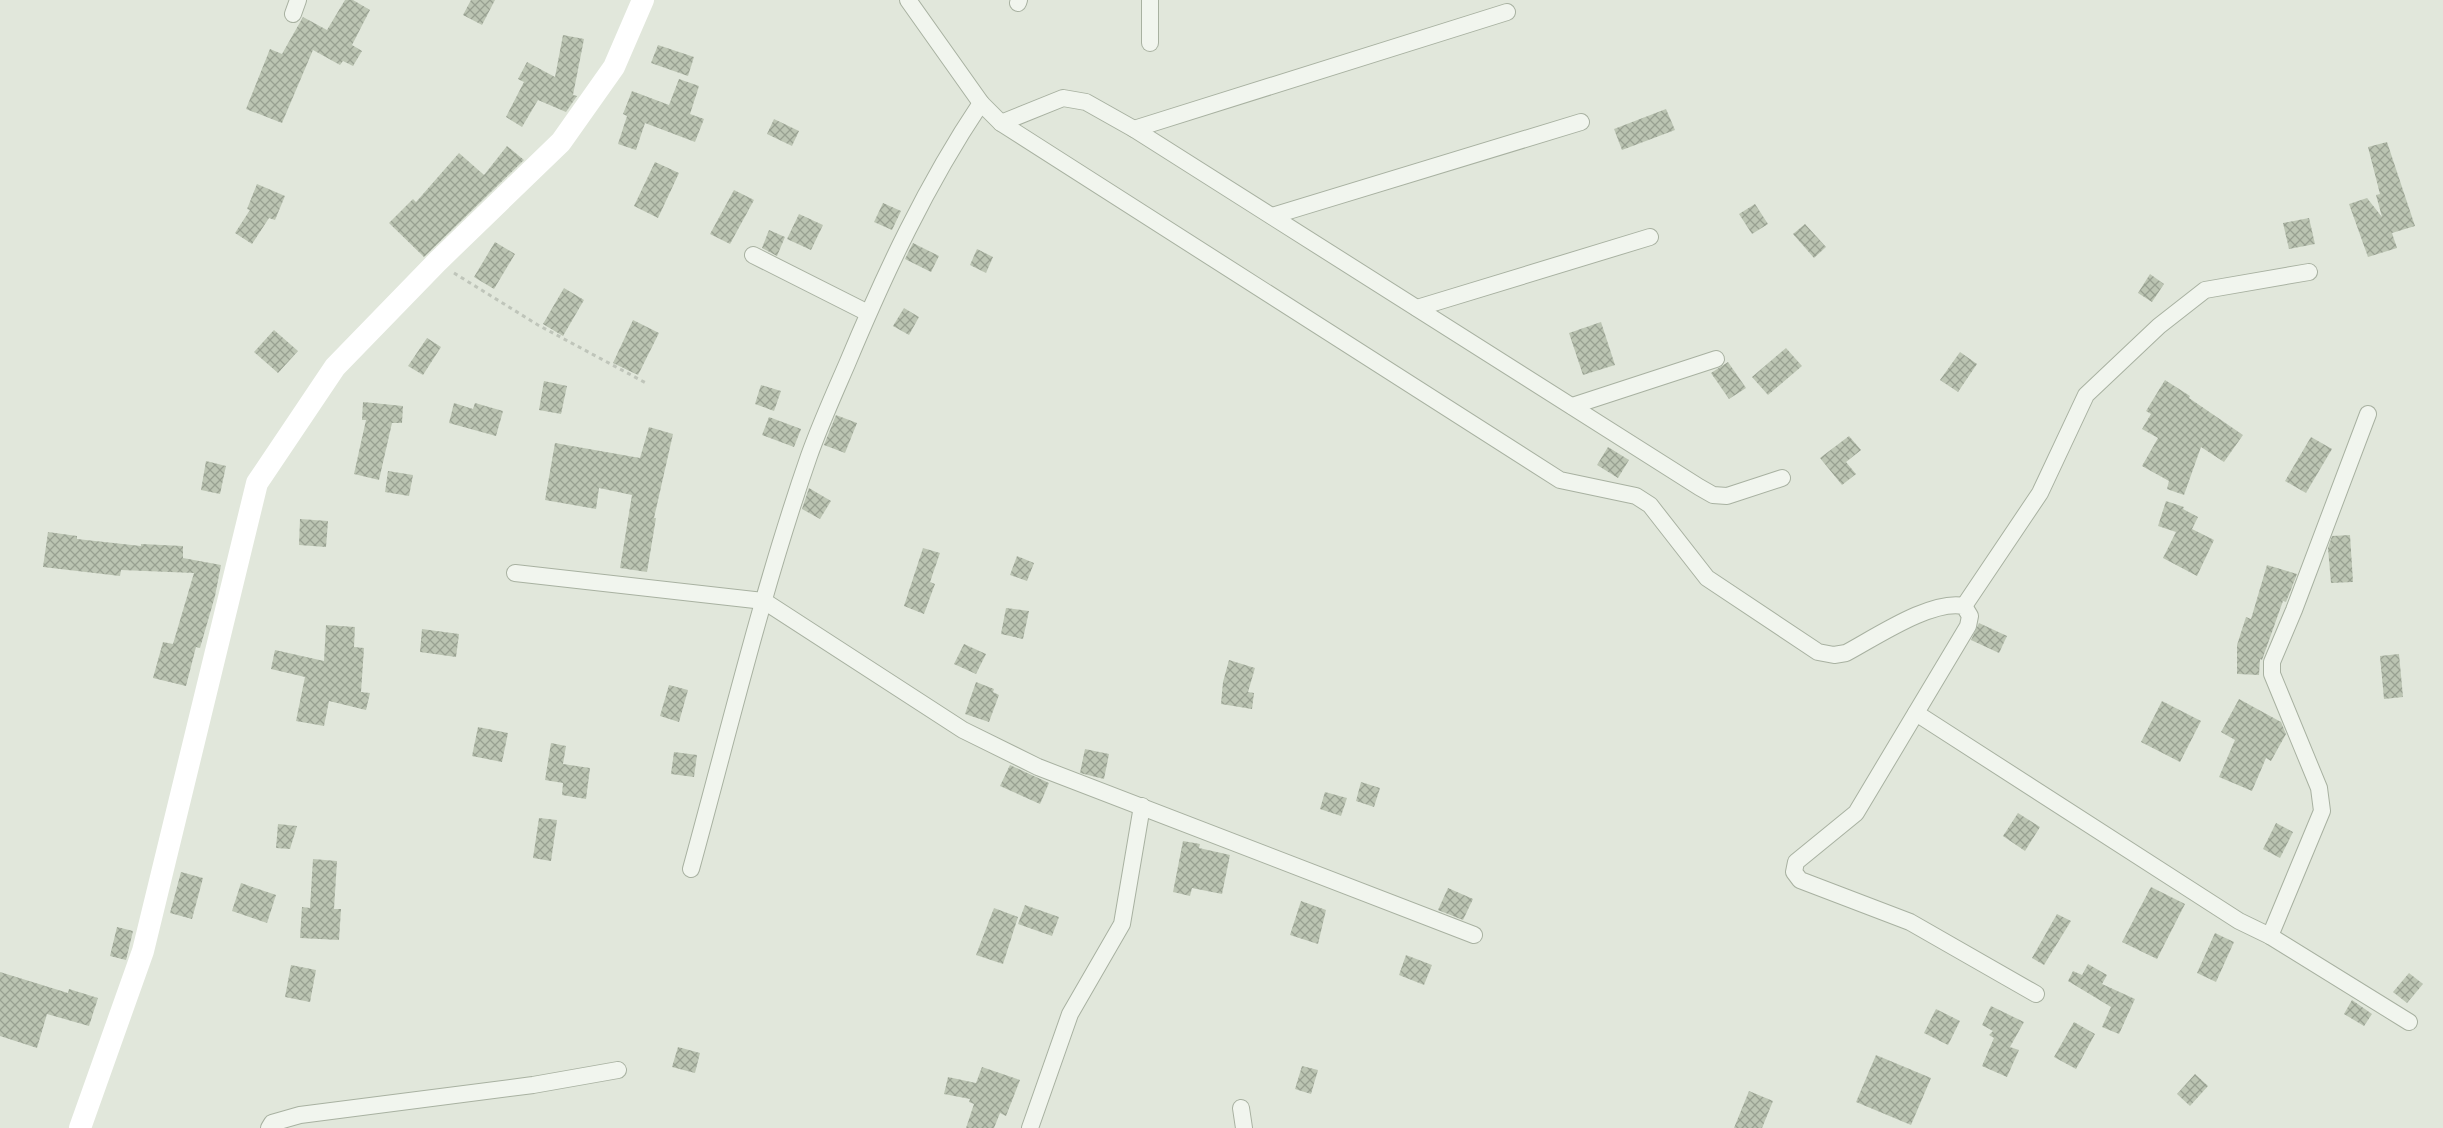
<svg xmlns="http://www.w3.org/2000/svg" width="2443" height="1128" font-family="'Golos Text',sans-serif">
	<style>
		.building { fill: url(#building-cross-hatch) }
		.lines { fill: none; stroke-linecap: round; stroke-linejoin: round }
		.street-casing { stroke: #a8b1a1; stroke-width: 18 }
		.path { stroke: #bfc5ba; stroke-width: 3; stroke-dasharray: 4 4; stroke-linecap: butt }
		.street { stroke: #f1f5ee; stroke-width: 16 }
		.secondary { stroke: #fff; stroke-width: 22 }
	</style>
	<defs>
		<pattern id="building-cross-hatch" width="8" height="8" patternUnits="userSpaceOnUse" patternTransform="scale(1.25)"><rect width="8" height="8" fill="#bbc4b2"/><path d="M0 0l8 8M0 8l8-8" fill="none" stroke="#98a091"/></pattern>
	</defs>
	<rect width="100%" height="100%" fill="#e1e7db"/>
	<g class="building">
		<path d="M345,0h8l17,10 -18,35 10,6 -9,15 -10,-5 -3,4 -27,-15 -31,73 -36,-14 24,-60 12,5 21,-37 24,13z"/>
		<path d="M471,0h24l-13,25 -19,-10z"/>
		<path d="M563,35l21,4 -11,56 4,1 -11,16 -28,-12 -16,27 -16,-10 18,-35 -6,-3 9,-17 28,15z"/>
		<path d="M658,45l36,12 -6,19 -37,-13z"/>
		<path d="M679,79l20,7 -9,28 14,5 -9,23 -50,-19 -9,27 -18,-6 9,-28 -4,-2 9,-23 37,14z"/>
		<path d="M1666,109l9,21 -53,20 -8,-21z"/>
		<path d="M774,119l25,12 -7,15 -25,-12z"/>
		<path d="M2387,142l28,84 -23,7 5,15 -29,9 -19,-53 18,-6 15,19 -6,-22 4,-1 -12,-47z"/>
		<path d="M507,146l17,14 -100,97 -35,-34 24,-24 3,3 43,-49 25,22z"/>
		<path d="M655,162l24,11 -21,45 -24,-12z"/>
		<path d="M257,184l28,12 -10,24 -6,-2 -17,26 -17,-11 15,-23 -3,-1z"/>
		<path d="M734,190l20,10 -24,44 -20,-10z"/>
		<path d="M883,203l18,8 -9,19 -18,-8z"/>
		<path d="M1755,204l13,20 -16,10 -13,-20z"/>
		<path d="M799,214l24,11 -12,25 -24,-11z"/>
		<path d="M2309,218l6,26 -26,5 -6,-26z"/>
		<path d="M1805,224l21,23 -12,11 -21,-24z"/>
		<path d="M769,230l16,7 -8,19 -15,-8z"/>
		<path d="M495,242l20,12 -21,35 -20,-12z"/>
		<path d="M913,243l26,13 -8,16 -26,-13z"/>
		<path d="M977,249l16,8 -7,16 -16,-8z"/>
		<path d="M2150,274l14,10 -12,18 -14,-9z"/>
		<path d="M564,288l20,12 -21,36 -20,-12z"/>
		<path d="M904,308l15,9 -10,18 -16,-9z"/>
		<path d="M633,320l26,13 -21,42 -25,-12z"/>
		<path d="M1601,322l14,43 -32,10 -14,-42z"/>
		<path d="M274,330l24,21 -20,22 -24,-21z"/>
		<path d="M427,338l14,9 -18,28 -15,-9z"/>
		<path d="M1786,348l16,18 -34,29 -16,-18z"/>
		<path d="M1960,352l17,12 -19,28 -18,-12z"/>
		<path d="M1728,362l18,26 -17,11 -18,-26z"/>
		<path d="M2165,380l25,16 -1,2 54,37 -19,27 -23,-15 -17,48 -17,-6 2,-8 -27,-15 16,-28 -16,-9 9,-15 -5,-3z"/>
		<path d="M544,381l23,5 -6,28 -22,-4z"/>
		<path d="M761,385l20,6 -7,20 -19,-7z"/>
		<path d="M363,402l40,4 -1,17h-10l-13,57 -25,-6 12,-54h-4z"/>
		<path d="M454,403l19,6 2,-6 28,8 -7,25 -47,-13z"/>
		<path d="M836,415l21,8 -12,30 -21,-8z"/>
		<path d="M769,417l32,12 -7,18 -32,-12z"/>
		<path d="M649,427l24,7 -19,84h2l-9,54 -27,-4 12,-73 -33,-7 -3,21 -51,-9 10,-57 85,15z"/>
		<path d="M1849,436l12,14 -15,12 10,12 -14,11 -22,-27z"/>
		<path d="M2311,437l21,12 -26,44 -21,-12z"/>
		<path d="M1608,447l21,13 -11,18 -21,-13z"/>
		<path d="M206,461l20,5 -6,28 -19,-4z"/>
		<path d="M388,471l25,4 -4,21 -24,-4z"/>
		<path d="M809,488l22,13 -11,18 -18,-10z"/>
		<path d="M2166,501l18,6 -1,2 15,8 -6,12 22,11 -17,36 -34,-18 13,-26 -18,-6z"/>
		<path d="M300,519l28,2 -2,26 -27,-2z"/>
		<path d="M48,532l29,4v3l64,7v-2l42,2v12l38,7 -6,31 -15,52 -4,-1 -10,39 -33,-8 10,-36 10,2 21,-71 -73,-3 -1,6 -77,-9z"/>
		<path d="M2350,535l3,47 -22,1 -3,-35 4,-12z"/>
		<path d="M923,548l17,5 -10,29 5,2 -11,30 -20,-8z"/>
		<path d="M1017,556l17,7 -7,18 -17,-6z"/>
		<path d="M2267,565l30,9 -11,28 -3,-1 -21,59 -2,-1 -1,16 -22,-1v-29l9,-28 5,2z"/>
		<path d="M1006,608l23,3 -6,28 -22,-5z"/>
		<path d="M1979,623l28,13 -8,17 -28,-13z"/>
		<path d="M326,625l29,2 -1,20 10,1 -3,44 9,1 -4,17 -37,-9 -5,25 -28,-5 9,-44 -34,-8 4,-19 49,11z"/>
		<path d="M422,629l37,5 -3,23 -36,-5z"/>
		<path d="M964,644l22,10 -10,20 -22,-10z"/>
		<path d="M2399,654l4,43 -19,2 -4,-43z"/>
		<path d="M1229,660l26,8 -7,24 6,1 -2,16 -31,-5 2,-22z"/>
		<path d="M976,682l18,7 -1,3 6,3 -10,27 -24,-8z"/>
		<path d="M669,685l19,5 -9,32 -19,-6z"/>
		<path d="M2239,699l42,23 5,12 -15,27 -5,-3 -14,33 -33,-14 16,-37 -14,-8z"/>
		<path d="M2162,701l39,20 -21,41 -39,-20z"/>
		<path d="M478,727l30,6 -6,29 -30,-6z"/>
		<path d="M551,743l15,3 -3,18 27,4 -4,31 -24,-4 1,-12 -18,-3z"/>
		<path d="M1085,749l24,5 -5,25 -24,-6z"/>
		<path d="M674,752l23,3 -3,22 -23,-3z"/>
		<path d="M1010,765l39,18 -9,21 -40,-18z"/>
		<path d="M1361,782l19,6 -6,19 -18,-6z"/>
		<path d="M1325,792l22,6 -6,18 -21,-7z"/>
		<path d="M2018,813l22,14 -15,24 -22,-15z"/>
		<path d="M539,818l18,2 -6,41 -18,-3z"/>
		<path d="M2276,823l17,9 -13,26 -17,-9z"/>
		<path d="M278,824l19,2 -7,23 -14,-1z"/>
		<path d="M1183,841l17,3 -1,4 31,7 -8,39 -30,-6 -2,8 -17,-4z"/>
		<path d="M313,859l24,2 -3,48h7l-2,31 -39,-2 2,-31 8,1z"/>
		<path d="M181,872l22,6 -11,41 -22,-6z"/>
		<path d="M241,883l35,12 -9,28 -35,-12z"/>
		<path d="M2151,887l34,17 -28,55 -35,-17z"/>
		<path d="M1448,888l25,11 -10,21 -25,-10z"/>
		<path d="M1301,901l25,9 -8,34 -28,-9z"/>
		<path d="M1025,905l34,12 -7,19 -34,-12z"/>
		<path d="M994,908l24,9 -15,47 -27,-9z"/>
		<path d="M2057,914l14,7 -27,44 -12,-7z"/>
		<path d="M117,927l16,4 -7,29 -16,-4z"/>
		<path d="M2215,933l19,9 -18,40 -19,-9z"/>
		<path d="M1406,955l26,10 -8,20 -25,-10z"/>
		<path d="M2088,964l19,11 -5,9 33,15 -16,35 -17,-7 9,-20 -43,-26 5,-10 9,4z"/>
		<path d="M291,965l25,5 -6,32 -25,-5z"/>
		<path d="M0,972l68,21 1,-4 29,9 -9,28 -42,-12 -10,34 -37,-12z"/>
		<path d="M2409,973l14,11 -16,19 -14,-11z"/>
		<path d="M2352,1000l20,14 -8,12 -20,-12z"/>
		<path d="M1991,1006l33,16 -14,25 9,3 -12,27 -25,-11 12,-28 -5,-3 4,-4 -11,-6z"/>
		<path d="M1936,1009l24,12 -12,24 -24,-12z"/>
		<path d="M2074,1022l21,12 -19,35 -22,-12z"/>
		<path d="M678,1047l22,6 -5,20 -23,-6z"/>
		<path d="M1876,1055l55,23 -20,47 -55,-23z"/>
		<path d="M1302,1066l16,4 -7,24 -16,-5z"/>
		<path d="M982,1067l38,13 -14,36 -6,-3 -6,15h-28l8,-24 -5,-2 1,-3 -26,-5 4,-17 28,6z"/>
		<path d="M2195,1074l13,12 -18,20 -13,-12z"/>
		<path d="M1749,1091l24,10 -11,27h-28z"/>
	</g>
	<g class="lines">
		<defs>
			<g id="street">
				<path d="M908,0l73,103 20,20 559,357 76,16 14,9 57,73 111,74 16,3 12,-2c30,-16 86,-54 118,-47l6,10 -2,10 -112,187 -60,49 -2,10 6,8 110,42 126,72"/>
				<path d="M1018,3l1,-3"/>
				<path d="M293,14l5,-14"/>
				<path d="M1150,43v-43"/>
				<path d="M1001,123l62,-25 23,4 48,27 565,358 14,8 14,1 55,-18"/>
				<path d="M1134,129l373,-117"/>
				<path d="M1272,216l309,-94"/>
				<path d="M753,255l115,58"/>
				<path d="M1417,308l233,-71"/>
				<path d="M1572,406l144,-47"/>
				<path d="M515,573l249,28 199,129 75,37 436,168"/>
				<path d="M1964,606l76,-113 46,-98 73,-69 46,-36 104,-18"/>
				<path d="M1916,713l323,208 31,15 139,86"/>
				<path d="M691,869c38,-138 71,-278 118,-413 11,-31 25,-62 38,-92 38,-91 79,-179 134,-261"/>
				<path d="M2270,936l52,-125 -3,-23 -47,-114v-12l22,-52 74,-196"/>
				<path d="M1241,1108l3,20"/>
				<path d="M269,1128l3,-5 28,-8 233,-30 85,-15"/>
				<path d="M1030,1128l40,-114 52,-90 20,-118"/>
			</g>
		</defs>
		<use href="#street" class="street-casing"/>
		<path class="path" d="M454,273l84,52 108,58"/>
		<use href="#street" class="street"/>
		<path class="secondary" d="M80,1128l63,-177 114,-468 78,-116 102,-105 124,-120 53,-75 29,-67"/>
	</g>
</svg>
